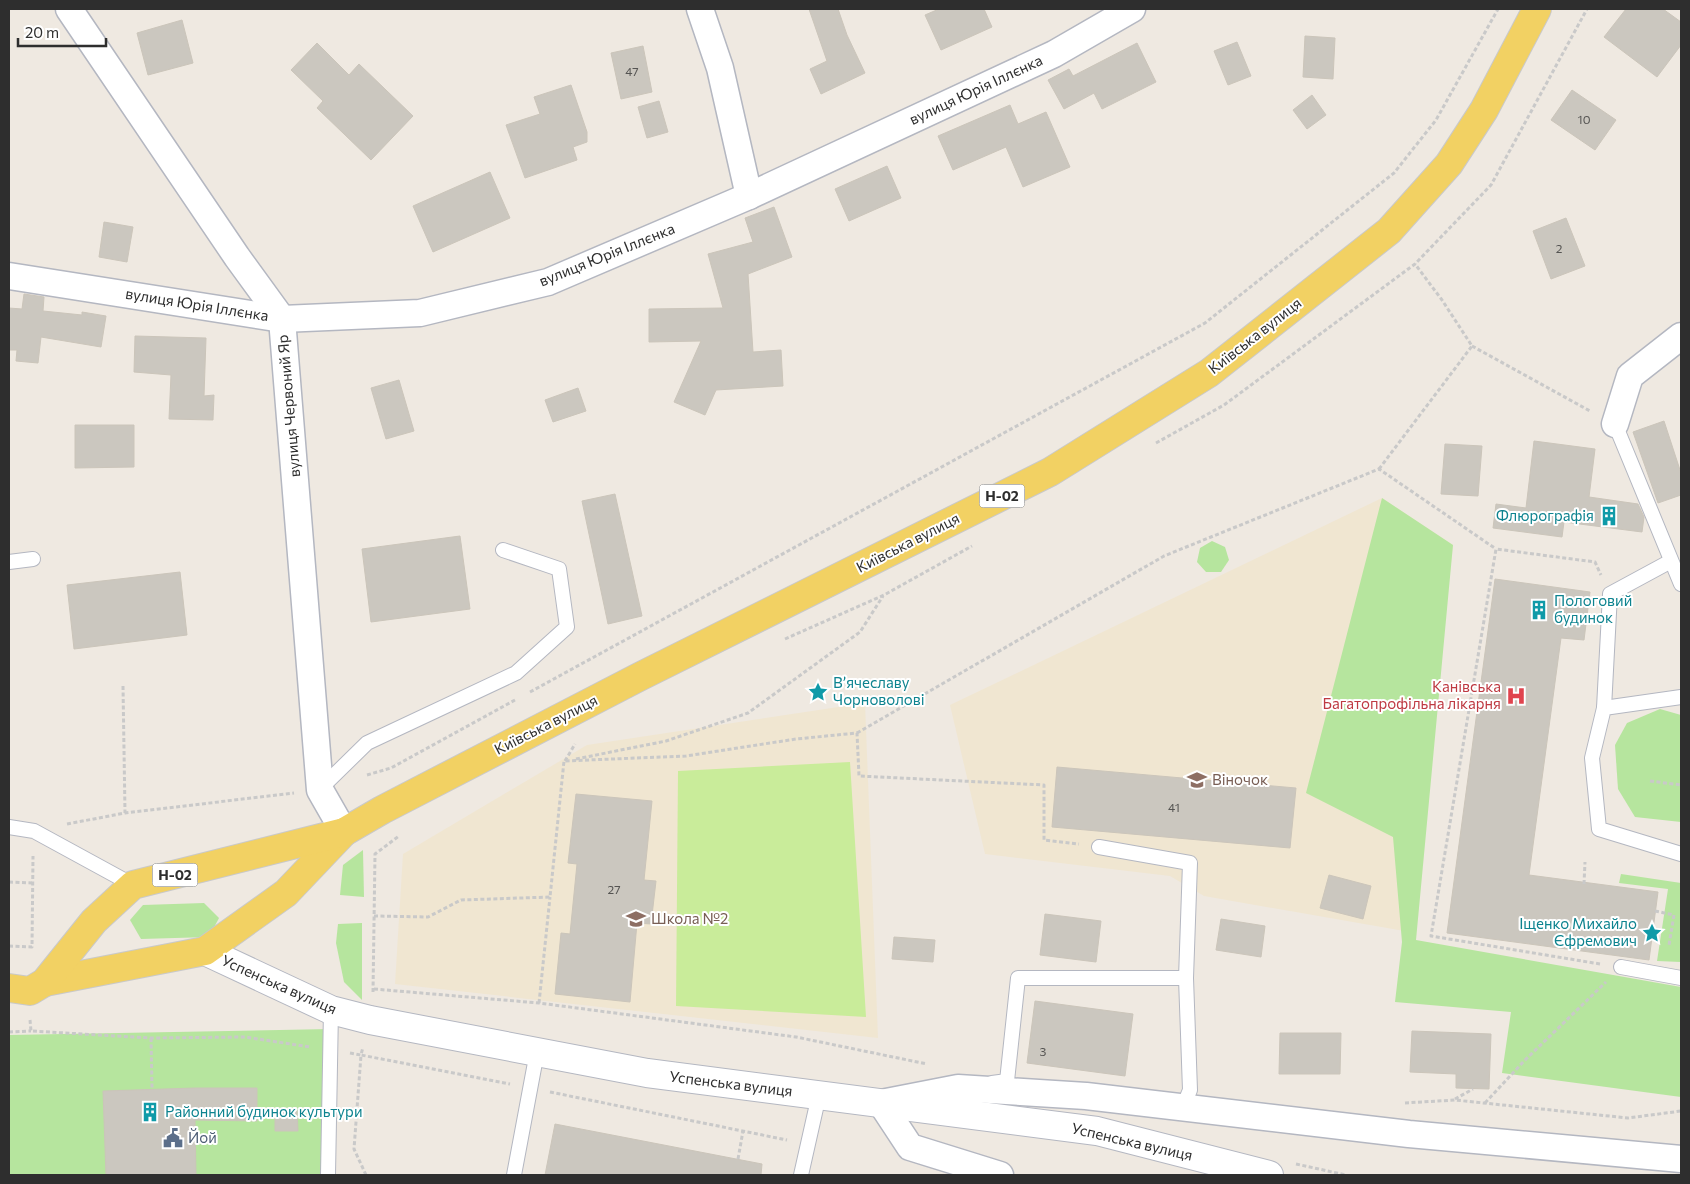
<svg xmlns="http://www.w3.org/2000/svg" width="1690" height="1184" font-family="Commissioner,sans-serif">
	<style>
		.education { fill: #f0e6d1 }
		.green { fill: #b6e59e }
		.pitch { fill: #c9ec9a }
		.building { fill: #cbc7bf; stroke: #cbc5ba }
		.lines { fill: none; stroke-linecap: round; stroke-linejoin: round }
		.service-casing { stroke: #b4b7c1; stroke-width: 16 }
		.minor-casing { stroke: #b4b7c1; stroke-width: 29 }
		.tertiary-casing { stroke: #b4b7c1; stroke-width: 30 }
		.primary-casing { stroke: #c9c9c9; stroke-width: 30 }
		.path { stroke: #c9c9c9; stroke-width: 3; stroke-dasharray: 4 2.5; stroke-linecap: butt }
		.service { stroke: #fff; stroke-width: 14 }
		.minor { stroke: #fff; stroke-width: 26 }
		.tertiary { stroke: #fff; stroke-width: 28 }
		.primary { stroke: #f2d163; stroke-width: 28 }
		.labels { text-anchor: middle; stroke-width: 4; stroke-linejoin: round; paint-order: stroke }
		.number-label { font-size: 12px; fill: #555452 }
		.shield { fill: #fff; stroke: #6d6d6d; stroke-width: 1 }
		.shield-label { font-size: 14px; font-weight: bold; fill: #2e2e2e }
		.street-label { font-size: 15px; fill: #2e2e2e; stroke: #fff }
		.culture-label { font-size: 15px; fill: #0d838f; stroke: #fff; text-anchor: start }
		.health-label { font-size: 15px; fill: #be3a42; stroke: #fff; text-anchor: end }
		.education-label { font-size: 15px; fill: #785e54; stroke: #fff; text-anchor: start }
		.service-label { font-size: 15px; fill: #4e5e75; stroke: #fff; text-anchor: start }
	</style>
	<rect width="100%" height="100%" fill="#efe9e1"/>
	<g class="education">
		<path d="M1382,498l71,47 -43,387 -206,-36 -34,-20 -185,-22 -35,-149z"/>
		<path d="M865,703l13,335 -483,-54 8,-130 184,-109z"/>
	</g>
	<g class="green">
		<path d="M1382,498l71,47 -37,395 265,47v110l-179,-24 9,-61 -116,-10 7,-60 -9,-105 -87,-44z"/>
		<path d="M1212,541l13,6 4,13 -8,12h-15l-9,-10 3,-14z"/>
		<path d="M1660,709l21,6v107l-46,-5 -17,-28 -3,-44 12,-22z"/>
		<path d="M363,850l1,47 -24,-2 3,-30z"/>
		<path d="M1621,874l60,9v79l-24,-1 11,-72 -49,-6z"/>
		<path d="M204,903l15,15 -10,19 -68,2 -11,-19 13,-15z"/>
		<path d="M362,923v77l-18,-18 -8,-39 2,-19z"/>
		<path d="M331,1029l-3,146h-319v-140z"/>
	</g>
	<path class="pitch" d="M850,762l16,255 -190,-11 2,-235z"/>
	<g class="building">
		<path d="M809,9h29l9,26 18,38 -44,21 -11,-25 17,-8z"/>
		<path d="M939,9h45l8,18 -51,23 -16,-35z"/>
		<path d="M1626,9h37l18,13v23l-24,32 -53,-40z"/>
		<path d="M182,20l11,43 -45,12 -11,-42z"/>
		<path d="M1305,36l30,2 -2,41 -30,-2z"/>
		<path d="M1237,42l14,34 -23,9 -14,-34z"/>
		<path d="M317,43l32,32 10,-11 54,52 -42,44 -54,-52 6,-7 -32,-31z"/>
		<path d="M1137,43l19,39 -54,27 -8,-16 -30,16 -16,-29 21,-11 4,7z"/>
		<path d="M643,46l9,46 -31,7 -10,-46z"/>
		<path d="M571,85l16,47v10l-14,5 4,13 -52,18 -19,-53 34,-11 -6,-17z"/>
		<path d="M1572,90l44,30 -21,30 -44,-30z"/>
		<path d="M1312,95l14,20 -19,14 -14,-19z"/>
		<path d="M659,101l9,31 -21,6 -9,-31z"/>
		<path d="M1010,105l8,19 28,-12 24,55 -47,20 -17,-40 -53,23 -15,-34z"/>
		<path d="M887,166l14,32 -52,23 -14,-32z"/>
		<path d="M490,172l20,46 -77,34 -20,-46z"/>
		<path d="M774,207l18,50 -44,17 5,78 28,-2 2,36 -67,4 -11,25 -31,-13 27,-61 -52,1v-33l74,-1 -15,-54 45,-12 -8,-24z"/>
		<path d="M1566,218l19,48 -34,13 -18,-48z"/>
		<path d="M104,222l29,5 -6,35 -28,-5z"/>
		<path d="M24,294l20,3 -1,14 39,4v-3l24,4 -5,31 -60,-10 -3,26 -22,-2 1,-11h-8v-42l13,1z"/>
		<path d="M135,336l71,2 -2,58 10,-1 -1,25 -44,-1 2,-44 -37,-3z"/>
		<path d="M399,380l15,51 -28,8 -15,-51z"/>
		<path d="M578,388l8,23 -33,11 -8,-22z"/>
		<path d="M1664,421l17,52v22l-23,8 -25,-71z"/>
		<path d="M75,425h59v42l-59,1z"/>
		<path d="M1534,441l61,8 -6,48 49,7 6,13 -2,15 -78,-10 -2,15 -69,-9 3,-24 30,4z"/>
		<path d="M1445,444l37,2 -4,50 -37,-2z"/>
		<path d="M615,494l27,122 -34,8 -26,-123z"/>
		<path d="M460,536l10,73 -99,13 -9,-73z"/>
		<path d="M180,572l7,63 -113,14 -7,-64z"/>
		<path d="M1495,579l95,13 -6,48 -23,-2 -32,237 129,17 -9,68 -202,-27z"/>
		<path d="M1057,767l239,21 -6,60 -238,-21z"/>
		<path d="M576,794l76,7 -8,79 12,1 -5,43 -14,-1 -7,79 -75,-8 6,-61 9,1 7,-70 -9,-1z"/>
		<path d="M1329,875l42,11 -8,33 -43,-11z"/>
		<path d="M1045,914l56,7 -5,41 -56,-7z"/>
		<path d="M1221,919l44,7 -4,31 -45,-7z"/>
		<path d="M894,937l41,3 -2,22 -41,-3z"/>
		<path d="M1035,1001l98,13 -8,62 -98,-13z"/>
		<path d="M1412,1031l79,3 -2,55 -33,-1v-14l-46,-2z"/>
		<path d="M1280,1033h61l-1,41h-61z"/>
		<path d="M195,1088h62v33l-62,-1 1,55h-90l-3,-84z"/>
		<path d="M275,1109h22l1,22h-23z"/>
		<path d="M555,1124l207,40 -1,11h-216z"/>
	</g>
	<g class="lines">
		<defs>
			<g id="service">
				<path d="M1615,424l66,160"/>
				<path d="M9,562l24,-3"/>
				<path d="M1681,697l-77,11 -12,50 7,71 82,25"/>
				<path d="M1604,708l6,-114 61,-33"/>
				<path d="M320,789l47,-46 149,-70 51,-46 -8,-58 -56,-19"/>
				<path d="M9,827l25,4 99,54"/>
				<path d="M1099,847l91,16 -4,115 4,112 -7,17"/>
				<path d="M1621,967l60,11"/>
				<path d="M992,1083l15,-2 11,-103h168"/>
				<path d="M328,1175l3,-165"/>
				<path d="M514,1175l23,-123"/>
				<path d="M801,1175l18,-80"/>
			</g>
			<g id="minor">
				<path d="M69,9l168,248 45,62 38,471 24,42"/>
				<path d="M700,9l20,59 29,128"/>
				<path d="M9,276l273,43 138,-6 128,-31 201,-86 305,-142 78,-45"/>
				<path d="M1615,424l15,-48 51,-40"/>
				<path d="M1000,1175l-90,-28 -29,-44 77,-15 128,8 323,38 272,25"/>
			</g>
			<path id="tertiary" d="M205,951l126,59 39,10 277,53 450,58 172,44"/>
			<g id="primary">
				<path d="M45,982l160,-31 81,-58 58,-61"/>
				<path d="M9,988l21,3 15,-9 49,-61 39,-36 211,-53 38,-22 259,-134 409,-204 159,-99 180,-142 60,-67 35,-54 53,-101"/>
			</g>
		</defs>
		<use href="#service" class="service-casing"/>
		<use href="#minor" class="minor-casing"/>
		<use href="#tertiary" class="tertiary-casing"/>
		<use href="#primary" class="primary-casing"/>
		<g class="path">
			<path d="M1472,346l118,65"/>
			<path d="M1156,443l68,-38 191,-141 76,-79 96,-176"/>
			<path d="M1379,469l93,-123 -30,-46 -27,-36"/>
			<path d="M785,639l99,-44 88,-49"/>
			<path d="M123,686l2,127"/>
			<path d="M530,692l675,-369 189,-150 42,-53 62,-111"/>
			<path d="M857,733l307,-177 215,-87 117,80"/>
			<path d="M576,759l90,-18 82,-28 112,-81 23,-36"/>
			<path d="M565,761l10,-17"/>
			<path d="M367,775l24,-7 124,-68"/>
			<path d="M1650,781l31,4"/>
			<path d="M67,824l58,-11 169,-20"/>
			<path d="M9,882l23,1"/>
			<path d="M1584,884l1,-22"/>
			<path d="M1655,911l19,4 -5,30"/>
			<path d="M374,916l54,1 33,-17 89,-3 14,-136 122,-5 110,-17 61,-6 2,43 185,9v55l35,4"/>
			<path d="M9,946l23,1 1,-91"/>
			<path d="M1600,964l-169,-28 65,-387 99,13 6,13"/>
			<path d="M374,989l165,14 257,34 131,27"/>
			<path d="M373,992l2,-138 24,-18"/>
			<path d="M539,1003l11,-106"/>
			<path d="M30,1020l1,11 120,7 94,-1 65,10"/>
			<path d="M9,1032l22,-1"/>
			<path d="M151,1038l1,51"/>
			<path d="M350,1053l11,2 2,-8"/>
			<path d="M550,1092l237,48"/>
			<path d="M1455,1099l18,-10"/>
			<path d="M1405,1103l50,-3 173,18 53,-7"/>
			<path d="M1485,1103l39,-42 82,-79"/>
			<path d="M738,1159l5,-28"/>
			<path d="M1296,1164l50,11"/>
			<path d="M366,1175l-12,-26 7,-94 149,29"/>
		</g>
		<use href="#service" class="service"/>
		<use href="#minor" class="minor"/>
		<use href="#tertiary" class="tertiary"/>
		<use href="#primary" class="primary"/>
	</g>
	<defs>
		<symbol id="building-bare" viewBox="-9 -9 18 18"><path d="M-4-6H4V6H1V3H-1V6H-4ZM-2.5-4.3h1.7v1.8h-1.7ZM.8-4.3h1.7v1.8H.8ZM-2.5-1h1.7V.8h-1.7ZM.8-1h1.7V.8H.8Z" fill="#0f9aa8" stroke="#fff" stroke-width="2.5" paint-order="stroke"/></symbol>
		<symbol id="sight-bare" viewBox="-9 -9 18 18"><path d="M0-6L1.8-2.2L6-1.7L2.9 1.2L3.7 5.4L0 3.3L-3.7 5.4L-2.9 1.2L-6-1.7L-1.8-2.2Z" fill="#0f9aa8" stroke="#fff" stroke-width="2.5" paint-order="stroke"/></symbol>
		<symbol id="hospital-bare" viewBox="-9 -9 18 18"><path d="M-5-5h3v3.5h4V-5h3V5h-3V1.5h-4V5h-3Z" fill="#e0444e" stroke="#fff" stroke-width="2.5" paint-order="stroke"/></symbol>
		<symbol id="school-bare" viewBox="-9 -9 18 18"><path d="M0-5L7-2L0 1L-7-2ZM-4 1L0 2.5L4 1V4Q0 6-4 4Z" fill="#8d6e63" stroke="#fff" stroke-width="2.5" paint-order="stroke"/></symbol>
		<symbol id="civic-bare" viewBox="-9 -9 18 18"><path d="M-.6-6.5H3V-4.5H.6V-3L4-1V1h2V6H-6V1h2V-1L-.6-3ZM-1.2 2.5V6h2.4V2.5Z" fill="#5c6f8a" stroke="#fff" stroke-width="2.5" paint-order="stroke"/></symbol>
	</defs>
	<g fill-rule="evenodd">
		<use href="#building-bare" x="1595" y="502" width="28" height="28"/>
		<use href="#building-bare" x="1525" y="596" width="28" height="28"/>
		<use href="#sight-bare" x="804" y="678" width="28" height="28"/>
		<use href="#hospital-bare" x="1502" y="682" width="28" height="28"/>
		<use href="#school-bare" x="1183" y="766" width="28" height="28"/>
		<use href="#school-bare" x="622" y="905" width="28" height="28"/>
		<use href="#sight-bare" x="1638" y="919" width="28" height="28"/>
		<use href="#building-bare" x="136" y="1098" width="28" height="28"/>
		<use href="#civic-bare" x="159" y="1124" width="28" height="28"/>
	</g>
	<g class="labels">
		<g class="number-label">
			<text x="632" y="76">47</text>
			<text x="1584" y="124">10</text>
			<text x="1559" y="253">2</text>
			<text x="1174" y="812">41</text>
			<text x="614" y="894">27</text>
			<text x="1043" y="1056">3</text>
		</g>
		<g class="shield">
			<rect x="979.5" y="484.5" width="45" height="23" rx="4"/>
			<rect x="152.5" y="863.5" width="45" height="23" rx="4"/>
		</g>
		<g class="shield-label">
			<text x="1002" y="501">Н-02</text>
			<text x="175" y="880">Н-02</text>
		</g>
		<g class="street-label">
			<text transform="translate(976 90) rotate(-25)" y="5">вулиця Юрія Іллєнка</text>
			<text transform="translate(607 255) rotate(-22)" y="5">вулиця Юрія Іллєнка</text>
			<text transform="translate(197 305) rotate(9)" y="5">вулиця Юрія Іллєнка</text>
			<text transform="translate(1255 336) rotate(-38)" y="5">Київська вулиця</text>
			<text transform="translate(289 406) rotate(-95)" y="5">вулиця Червоний Яр</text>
			<text transform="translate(908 543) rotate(-27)" y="5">Київська вулиця</text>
			<text transform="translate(546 725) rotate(-27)" y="5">Київська вулиця</text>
			<text transform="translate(279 985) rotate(24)" y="5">Успенська вулиця</text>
			<text transform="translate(731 1084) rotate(7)" y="5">Успенська вулиця</text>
			<text transform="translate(1132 1142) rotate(13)" y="5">Успенська вулиця</text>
		</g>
		<g class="culture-label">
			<text x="1594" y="521" text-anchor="end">Флюрографія</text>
			<text x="1554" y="606">Пологовий<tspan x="1554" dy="17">будинок</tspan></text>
			<text x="833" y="688">В’ячеславу<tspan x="833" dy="17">Чорноволові</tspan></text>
			<text x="1637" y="929" text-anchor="end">Іщенко Михайло<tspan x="1637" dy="17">Єфремович</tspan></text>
			<text x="165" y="1117">Районний будинок культури</text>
		</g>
		<g class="health-label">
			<text x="1501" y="692">Канівська<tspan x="1501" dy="17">Багатопрофільна лікарня</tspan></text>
		</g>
		<g class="education-label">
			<text x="1212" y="785">Віночок</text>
			<text x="651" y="924">Школа №2</text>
		</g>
		<g class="service-label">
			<text x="188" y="1143">Йой</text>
		</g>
	</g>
	<rect width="1690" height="1184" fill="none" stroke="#2e2e2e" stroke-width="20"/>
	<path d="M18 38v8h88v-8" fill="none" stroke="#2e2e2e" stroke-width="2.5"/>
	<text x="25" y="38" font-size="15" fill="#2e2e2e" stroke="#ffffff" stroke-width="4" paint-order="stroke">20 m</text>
</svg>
